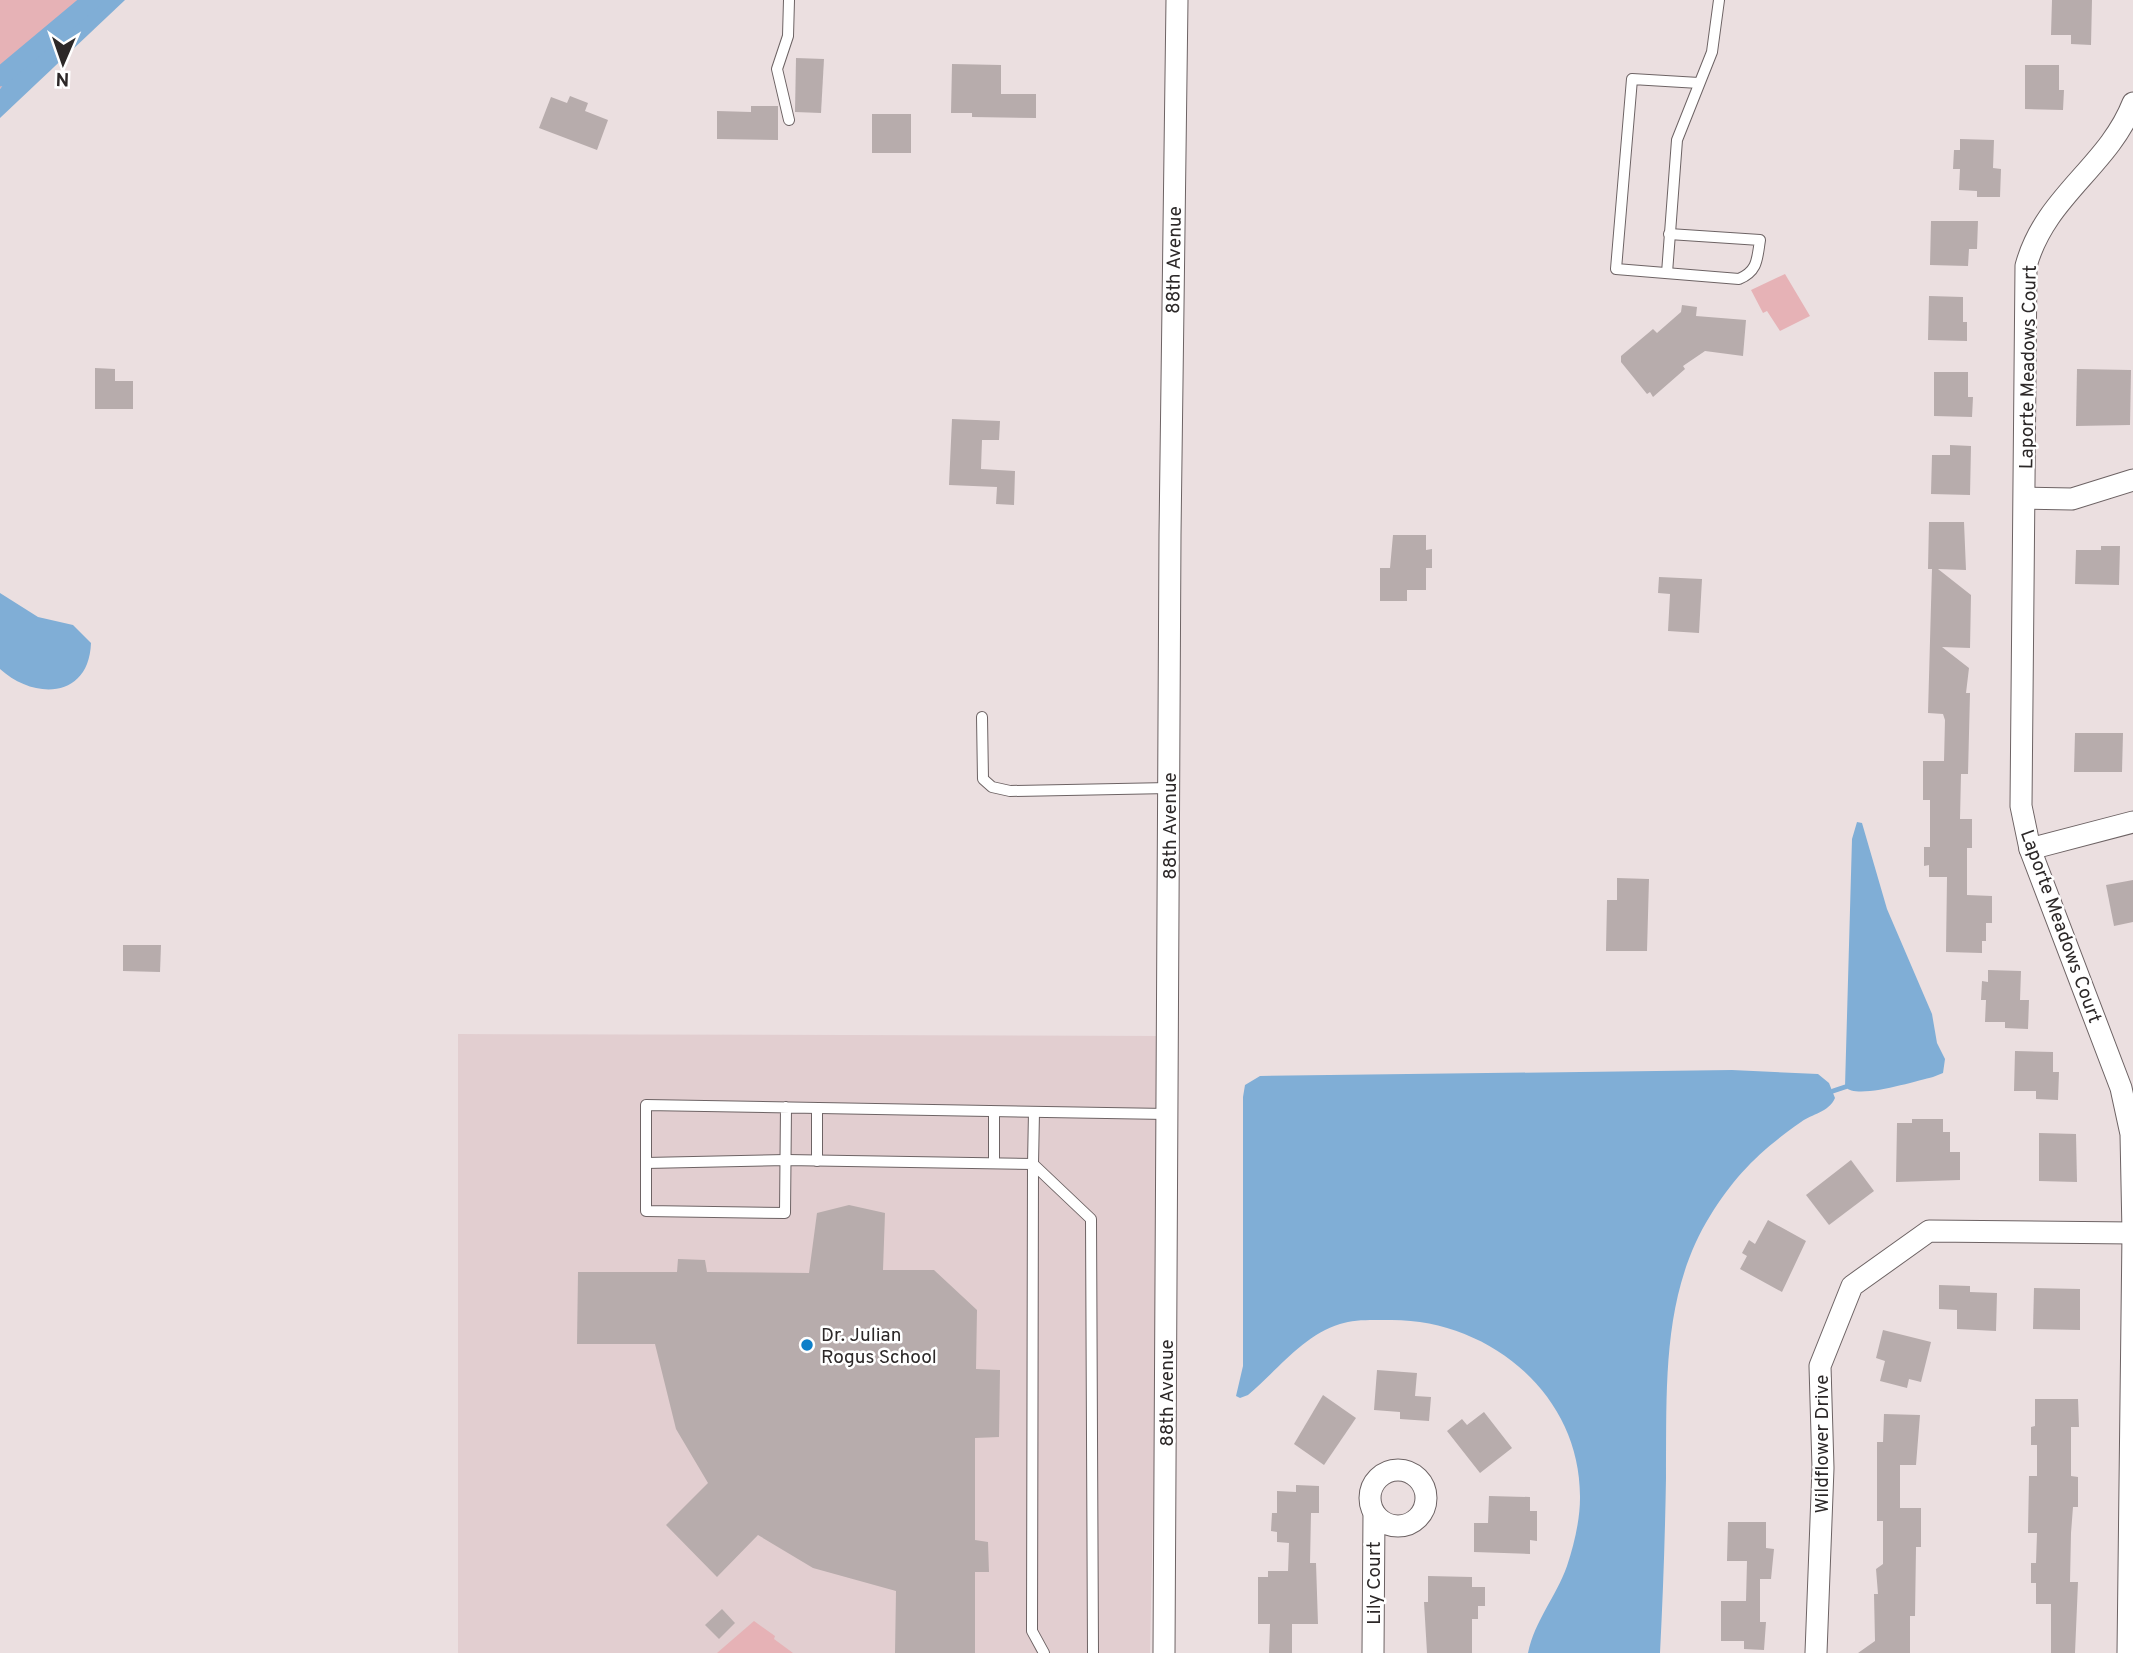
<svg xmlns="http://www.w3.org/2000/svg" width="2133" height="1653" font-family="Overpass,sans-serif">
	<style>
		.built { fill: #e2ced0 }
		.green { fill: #e6b2b6 }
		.water { fill: #80aed6 }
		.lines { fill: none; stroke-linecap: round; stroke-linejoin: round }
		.stream { stroke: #80aed6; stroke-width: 5 }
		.canal { stroke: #80aed6; stroke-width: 19 }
		.building { fill: #b7acac }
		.lane-casing { stroke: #6d6364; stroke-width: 12 }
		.street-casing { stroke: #6d6364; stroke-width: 23 }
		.lane { stroke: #fff; stroke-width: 10 }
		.street { stroke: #fff; stroke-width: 21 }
		.poi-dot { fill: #0d7fc9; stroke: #fff; stroke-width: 2.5 }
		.labels { text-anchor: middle; stroke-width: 5; stroke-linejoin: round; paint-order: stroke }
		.street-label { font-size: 19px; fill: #2c2828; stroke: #fff }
		.poi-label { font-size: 19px; fill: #2c2828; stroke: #fff; text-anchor: start }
	</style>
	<rect width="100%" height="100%" fill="#ebdfe0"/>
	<path class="built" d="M458,1034l705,2 -13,617h-692z"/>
	<g class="green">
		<path d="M0,0h91l-75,68 -16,21z"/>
		<path d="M1785,274l25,42 -30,15 -13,-20 -4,2 -12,-23z"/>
		<path d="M754,1621l21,15 -1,3 19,14h-76z"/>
	</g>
	<g class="water">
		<path d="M91,0h34l-125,118v-29l16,-21z"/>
		<path d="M0,593l38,24 35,8 18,18c-2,56 -57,57 -91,26z"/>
		<path d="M1857,822l5,1 25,86 45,105 5,29 8,16 -2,14 -10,4c-18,4 -76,23 -88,10l7,-248z"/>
		<path d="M1732,1070l86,4 11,9 6,15c-6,14 -23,16 -34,24 -40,28 -65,52 -91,94 -49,79 -43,173 -44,262 -1,59 -3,117 -6,175h-132c7,-33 28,-56 39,-87 7,-21 13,-46 13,-68 1,-105 -93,-180 -192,-178 -15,0 -34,-1 -48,4 -37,11 -63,47 -92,71l-8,3 -4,-2 7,-30v-269l2,-12 15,-9z"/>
	</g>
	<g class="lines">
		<path class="stream" d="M1833,1091l12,-4"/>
		<path class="canal" d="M0,77l92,-77"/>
	</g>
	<g class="building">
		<path d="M2052,0h40l-1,45 -20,-1v-9h-20z"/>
		<path d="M796,58l28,1 -3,54 -26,-1z"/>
		<path d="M952,64l49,1v29h35v24l-64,-1v-4h-21z"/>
		<path d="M2025,65h34v25h5l-1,20 -38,-1z"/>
		<path d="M570,96l18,7 -3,8 23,9 -11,30 -58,-22 12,-31 16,6z"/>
		<path d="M751,106h27v34l-61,-1v-28l34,1z"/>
		<rect x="872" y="114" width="39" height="39"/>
		<path d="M1960,139l34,1 -1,28 8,1 -1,28h-23v-6l-18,-1 1,-21h-7l1,-19h6z"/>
		<path d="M1931,221h47l-1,28h-8l-1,17 -38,-1z"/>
		<path d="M1929,296l34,1v25h4v19l-39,-1z"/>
		<path d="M1682,305l15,2 -1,9 50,4 -3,36 -38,-5 -22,15 2,3 -32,28 -3,-5 -3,2 -26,-32v-6l32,-27 4,4 24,-21z"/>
		<path d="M95,368l20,1v12h18v28h-38z"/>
		<path d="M2077,369l54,1 -1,55 -54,1z"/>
		<path d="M1934,372h34v25h5l-1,20 -38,-1z"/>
		<path d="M952,419l48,2 -1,19h-17l-1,29 34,2 -1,34 -18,-1 1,-17 -48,-2z"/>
		<path d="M1950,445l21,1 -1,49 -39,-1 1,-39h18z"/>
		<path d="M1929,522h35l2,48 -28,-1 33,26 -1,53 -28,-1 27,21 -3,25h4l-2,81h-7l-1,45h12v29h-5v47l25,1v27h-6v18h-4v12l-36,-1 1,-75h-18v-12l-5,1v-19h6v-47h-7v-39h21l1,-41 -2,-6 -15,-1 4,-144h-4z"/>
		<path d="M1393,535h33v15l6,-1v19h-6v22h-19v11h-27v-33h10z"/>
		<path d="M2101,546h19l-1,39 -44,-1 1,-34h25z"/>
		<path d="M1659,577l43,2 -3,54 -31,-2 2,-37 -12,-1z"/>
		<path d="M2075,733h48l-1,39h-48z"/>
		<path d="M1617,878l32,1 -2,72h-41l1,-51h10z"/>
		<path d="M2133,880v42l-19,4 -8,-41z"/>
		<path d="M123,945h38l-1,27 -37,-1z"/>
		<path d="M1988,970l33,1 -1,29h9l-1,29 -23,-1v-6h-20l1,-22h-5l1,-19 6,1z"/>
		<path d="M2015,1051l38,1v20h6l-1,28 -22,-1v-8h-22z"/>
		<path d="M1912,1119h31v13h7v20h10v28l-64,2 1,-59h15z"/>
		<path d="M2039,1133l37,1 1,48 -38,-1z"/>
		<path d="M1851,1160l23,31 -45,34 -23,-30z"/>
		<path d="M849,1205l36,8 -2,57h51l43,40 -1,59 24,1 -1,67 -24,1v102l13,2 1,30h-14v81h-80l1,-62 -83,-23 -55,-33 -41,42 -51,-52 42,-42 -32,-54 -21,-85h-78l1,-72h99l1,-13 27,1 2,12 102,1 8,-60z"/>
		<path d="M1768,1220l38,21 -24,51 -42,-23 7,-13 -5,-3 7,-13 6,4z"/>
		<path d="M1939,1285l31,1v6l27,1 -1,38 -39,-2v-19l-18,-1z"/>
		<path d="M2034,1288l46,1v41l-47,-1z"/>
		<path d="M1883,1330l48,12 -10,40 -12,-3 -2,9 -27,-7 5,-20 -9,-3z"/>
		<path d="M1377,1370l40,3 -2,23 16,1 -2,24 -29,-2v-7l-26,-2z"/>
		<path d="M1323,1395l33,23 -32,47 -30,-21z"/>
		<path d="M2035,1399h43l1,28h-8v49l7,1v30h-5l-2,26 -1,49h8l-3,71h-24v-49h-15v-21h-5v-20h5l1,-30h-9l1,-57h8v-31h-6v-18l4,-1z"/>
		<path d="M1484,1412l28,36 -32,25 -33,-42 15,-12 5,6z"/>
		<path d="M1884,1414l36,1 -4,50h-16v43h21v39h-5l-1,69h-5v37h-52l17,-12 -1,-47h4l-2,-25 7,-5v-43h-6v-79h6z"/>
		<path d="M1296,1485l23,1v27h-8l-1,50h6l2,61h-26v29h-23l1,-29h-12v-47h10v-6h20l1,-28 -12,-1v-10l-6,-1 1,-18h5v-22l19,1z"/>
		<path d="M1489,1496l41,1v14h7v30l-7,-1v14l-56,-2v-29h14z"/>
		<path d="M1728,1522h38v26l8,1 -3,30h-11v43h6l-2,28 -20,-1v-8h-23v-40h25l1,-40h-20z"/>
		<path d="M1428,1576l44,1v10h13v19h-7v13h-6v34h-45l-3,-51h4z"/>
		<path d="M722,1609l13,14 -16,16 -14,-14z"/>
	</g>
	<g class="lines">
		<defs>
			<g id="lane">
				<path d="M789,120l-12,-51 11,-33 1,-36"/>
				<path d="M1669,234l91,6c-3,19 -2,31 -21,39l-123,-10 16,-190 67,4"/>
				<path d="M1667,273l10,-133 35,-88 7,-52"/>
				<path d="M982,717l1,62 9,8 18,4 159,-3"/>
				<path d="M786,1107l-1,106 -139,-2v-106l521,9"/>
				<path d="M817,1108v53"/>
				<path d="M1034,1112l-1,52 58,55 2,434"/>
				<path d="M646,1163l140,-3 247,4 -1,467 12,22"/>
				<path d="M994,1163v-51"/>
			</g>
			<g id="street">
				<path d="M2025,498l47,1 61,-19"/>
				<path d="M2030,849l103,-27"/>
				<circle cx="1398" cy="1498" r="28"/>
				<path d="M1164,1653l6,-1118 7,-535"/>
				<path d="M1373,1653l1,-140"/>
				<path d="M1816,1653l7,-185 -3,-102 32,-80 77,-55 204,2"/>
				<path d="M2128,1653l5,-420 -2,-99 -10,-46 -91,-239 -9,-43 5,-540c19,-70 82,-99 107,-163"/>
			</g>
		</defs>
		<use href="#lane" class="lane-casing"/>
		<use href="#street" class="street-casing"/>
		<use href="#lane" class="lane"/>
		<use href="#street" class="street"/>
	</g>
	<circle class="poi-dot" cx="807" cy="1345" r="7"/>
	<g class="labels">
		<g class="street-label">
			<text transform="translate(1173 260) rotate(-89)" y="7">88th Avenue</text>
			<text transform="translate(2027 367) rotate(-89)" y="7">Laporte Meadows Court</text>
			<text transform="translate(1169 826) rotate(-90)" y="7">88th Avenue</text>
			<text transform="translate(2062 926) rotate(70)" y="7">Laporte Meadows Court</text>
			<text transform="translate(1166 1393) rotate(-90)" y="7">88th Avenue</text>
			<text transform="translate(1821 1444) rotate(-90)" y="7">Wildflower Drive</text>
			<text transform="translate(1373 1583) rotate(-90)" y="7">Lily Court</text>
		</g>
		<g class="poi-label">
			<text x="821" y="1341">Dr. Julian<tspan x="821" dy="22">Rogus School</tspan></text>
		</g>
	</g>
	<g transform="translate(63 63) rotate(182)" stroke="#ffffff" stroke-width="5" paint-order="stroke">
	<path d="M0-5L12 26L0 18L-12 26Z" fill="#2c2828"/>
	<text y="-10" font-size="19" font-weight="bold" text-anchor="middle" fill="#2c2828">N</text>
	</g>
</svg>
